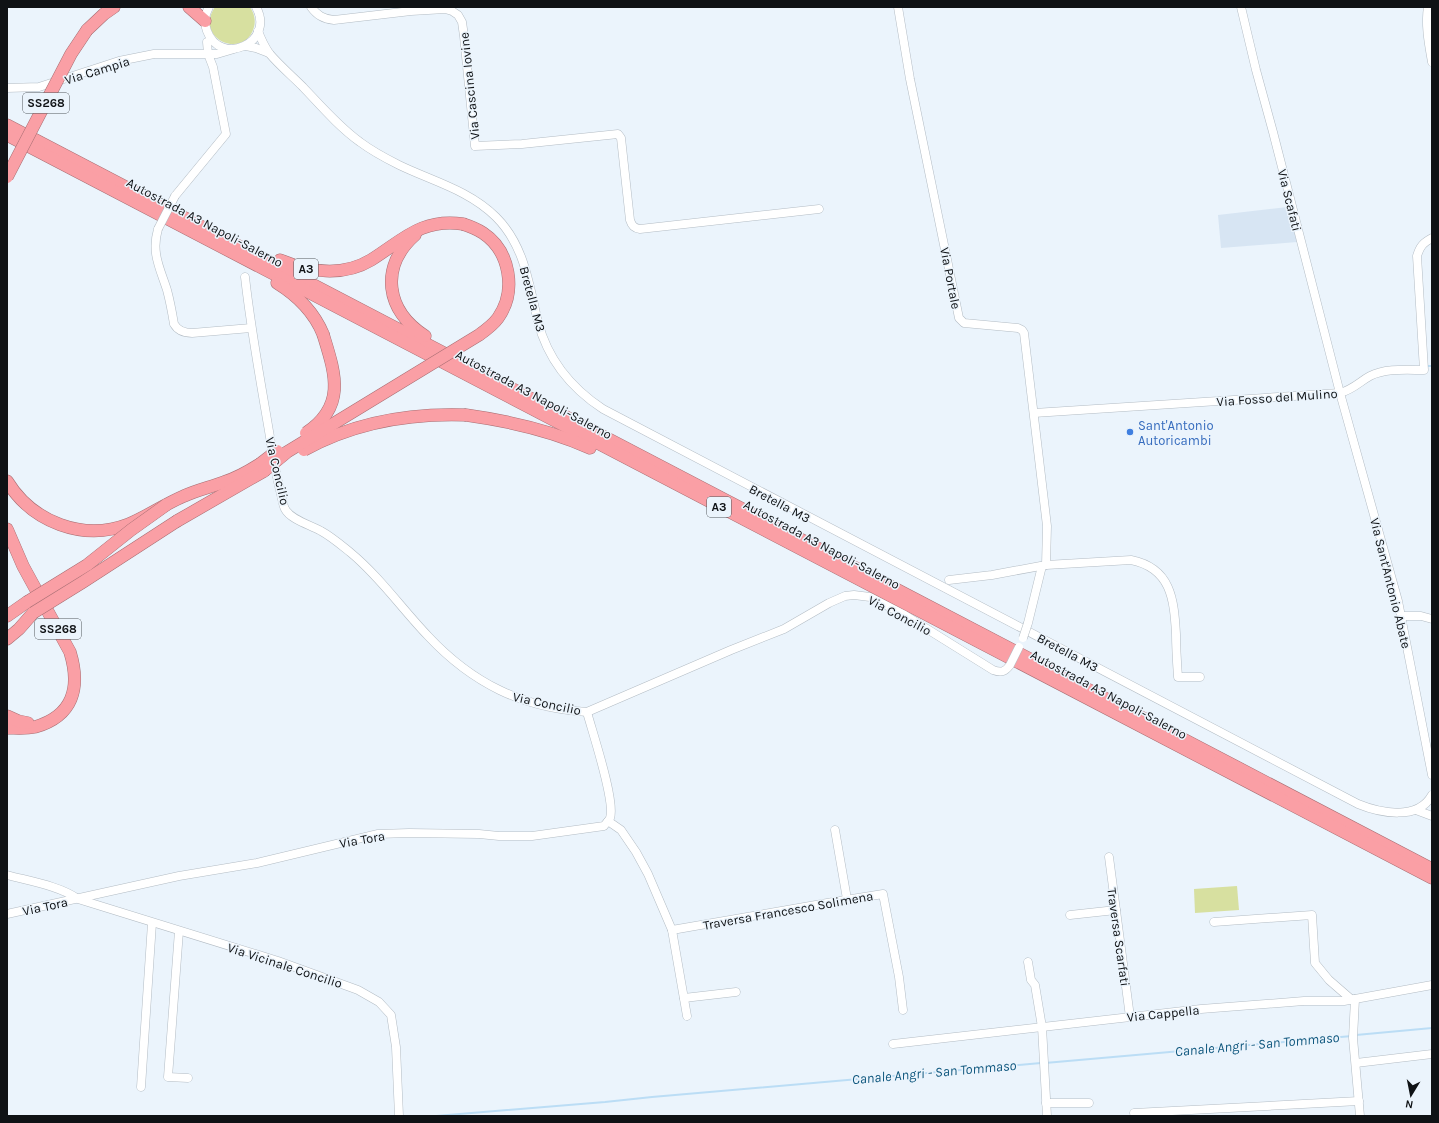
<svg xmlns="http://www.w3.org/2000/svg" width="1439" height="1123" font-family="Karla,sans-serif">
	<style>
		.built { fill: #d7e5f3 }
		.grass { fill: #d7e0a0 }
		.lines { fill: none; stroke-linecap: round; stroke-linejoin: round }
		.stream { stroke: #bbddf5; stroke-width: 2 }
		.minor-casing { stroke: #b3bcc4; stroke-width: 9 }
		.highway-casing { stroke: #a86e73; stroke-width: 13 }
		.minor { stroke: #fff; stroke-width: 8 }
		.highway { stroke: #fa9fa5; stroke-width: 12 }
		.minor-bridge-casing { stroke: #b3bcc4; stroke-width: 9; stroke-linecap: butt }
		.highway-bridge-casing { stroke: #a86e73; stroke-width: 13; stroke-linecap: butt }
		.minor-bridge { stroke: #fff; stroke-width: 8 }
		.highway-bridge { stroke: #fa9fa5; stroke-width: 12 }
		.shop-dot { fill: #3f7fe0; stroke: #ebf4fc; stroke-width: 1.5 }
		.labels { text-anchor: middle; stroke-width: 3; stroke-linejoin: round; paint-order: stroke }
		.shield { fill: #ebf4fc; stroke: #51565a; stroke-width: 1 }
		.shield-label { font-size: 12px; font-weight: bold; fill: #0f1215 }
		.street-label { font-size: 13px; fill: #0f1215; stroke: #ebf4fc }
		.shop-label { font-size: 13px; fill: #366cbe; stroke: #ebf4fc; text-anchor: start }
		.water-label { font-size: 14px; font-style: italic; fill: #0f577e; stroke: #ebf4fc }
	</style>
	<rect width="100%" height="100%" fill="#ebf4fc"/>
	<path class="built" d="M1288,207l9,35 -76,6 -3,-33z"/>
	<g class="grass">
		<path d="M215,7h35c4,6 6,13 4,20 -9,34 -61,12 -39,-20z"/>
		<path d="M1237,886l2,24 -44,3 -1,-24z"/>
	</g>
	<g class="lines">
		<g class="stream">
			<path d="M1426,366h6"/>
			<path d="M1356,1035l76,-7"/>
			<path d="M1045,1063l307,-27"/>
			<path d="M436,1116l169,-14 47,-5 389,-34"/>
		</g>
		<defs>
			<g id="minor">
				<path d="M209,7c-4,7 -5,16 -2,24 13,36 69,12 49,-24"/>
				<path d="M311,7c6,8 12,12 23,13l77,-9 34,-2 7,2 6,4 4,7 2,14 11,110 47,-2 96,-10 3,4 9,82c2,6 4,8 10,9l179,-20"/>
				<path d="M898,7l12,72 49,239 5,5 54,5 4,2 2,3 23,193 -1,39 -54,10 -43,5"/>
				<path d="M1241,7l15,63 17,62 67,261 58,208 34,174"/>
				<path d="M1428,7c-3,18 1,38 4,55"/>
				<path d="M258,31c3,8 7,16 11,22 10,12 23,23 34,34 18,19 36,40 57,55 12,9 25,16 39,23 33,16 70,25 97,52 29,29 33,68 42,105 10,38 33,66 65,87l755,395c22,9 60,17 74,-9"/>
				<path d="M246,46l10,2 13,5"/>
				<path d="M7,88l32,-1 80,-26 35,-7h63l17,-5"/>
				<path d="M175,196l51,-62 -13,-67 -5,-13 -1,-12"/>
				<path d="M158,229c-7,24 2,39 9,61 3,11 5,22 7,34 4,7 10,9 18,9l59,-5"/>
				<path d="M245,277c6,54 16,107 25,160 3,19 6,39 11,57 1,5 2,11 4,15 6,11 26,16 36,22 11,6 20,14 30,22 29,24 51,56 77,83 44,47 94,72 159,76l144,-62 53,-21 45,-26 16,-7 9,-1 16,2 33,17 90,56c8,3 12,2 17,-5"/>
				<path d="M1034,413l306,-20c14,-4 19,-11 30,-17 16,-8 37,-6 54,-6l-7,-114c3,-10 6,-13 15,-18"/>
				<path d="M1046,565l85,-5c40,8 43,39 45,74 0,14 1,29 2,43h22"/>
				<path d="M1401,616h20l11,3"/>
				<path d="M1028,623l14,-57"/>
				<path d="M1416,810l16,6"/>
				<path d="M608,821l13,9 15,22 12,22 24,56 15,86"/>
				<path d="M835,830l12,69"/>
				<path d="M1109,857l21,160"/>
				<path d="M7,875c22,6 53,11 71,24l200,62 80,29 21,12 12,13 5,32 3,69"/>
				<path d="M7,914l172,-38 78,-13 121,-29 31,-1 70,1 20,2h33l72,-10c1,-2 5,-5 6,-8 6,-16 -18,-87 -23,-106"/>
				<path d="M1070,915l46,-5"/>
				<path d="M1214,922l98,-7 3,48 14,17 23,20"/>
				<path d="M672,930l161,-28 50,-8 16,83 4,33"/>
				<path d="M179,931l-11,146 20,1"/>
				<path d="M1028,962l3,18 4,5 7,42 5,89"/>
				<path d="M684,998l52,-6"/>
				<path d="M1355,999l-2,39 7,78"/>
				<path d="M893,1044l308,-35 103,-8h40l88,-16"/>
				<path d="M1356,1063l76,-9"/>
				<path d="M141,1087l11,-164"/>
				<path d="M1046,1103h43"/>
				<path d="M1134,1113l225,-12"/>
			</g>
			<g id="highway">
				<path d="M189,7l16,14"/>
				<path d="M87,30l17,-16 10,-7"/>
				<path d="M7,125l1425,744"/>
				<path d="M7,135l1425,743"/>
				<path d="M415,235c-36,32 -29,76 10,101"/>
				<path d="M280,260c29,12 63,17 91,0 32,-20 50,-42 92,-36"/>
				<path d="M277,283c21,13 37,29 46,51"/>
				<path d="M466,415c43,6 84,15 124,33"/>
				<path d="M7,481c25,41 76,61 122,43 19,-8 36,-20 55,-28 13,-6 27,-9 40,-14 13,-4 25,-11 36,-18"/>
				<path d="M177,521l87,-50"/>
				<path d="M7,529l16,37 47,86c11,36 3,64 -35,75 -9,2 -19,1 -28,1"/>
				<path d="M7,616l20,-14"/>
				<path d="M7,639l12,-10 14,-16"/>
				<path d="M7,716l11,5 10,2"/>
			</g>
		</defs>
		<use href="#minor" class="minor-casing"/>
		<use href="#highway" class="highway-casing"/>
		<use href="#minor" class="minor"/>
		<use href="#highway" class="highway"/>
		<defs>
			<g id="minor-bridge">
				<path d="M158,229l17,-33"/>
				<path d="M1023,638l5,-15"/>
				<path d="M1010,665l9,-18"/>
			</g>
			<g id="highway-bridge">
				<path d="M7,177l64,-123 16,-24"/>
				<path d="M306,433c41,-27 29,-60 17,-99"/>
				<path d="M304,450c51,-28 105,-37 162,-35"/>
				<path d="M260,464l17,-13"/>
				<path d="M264,471l23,-19 192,-117c7,-5 14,-10 19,-17 19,-27 12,-67 -15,-85 -6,-4 -14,-7 -20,-9"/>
				<path d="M27,602l60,-37 44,-35 35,-25"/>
				<path d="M33,613l50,-31 94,-61"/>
			</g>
		</defs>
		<use href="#minor-bridge" class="minor-bridge-casing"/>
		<use href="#highway-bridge" class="highway-bridge-casing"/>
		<use href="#minor-bridge" class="minor-bridge"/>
		<use href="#highway-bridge" class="highway-bridge"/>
	</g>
	<circle class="shop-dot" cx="1130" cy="432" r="4"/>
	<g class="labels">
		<g class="shield">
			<rect x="23" y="93" width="46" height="20" rx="3"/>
			<rect x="294" y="259" width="24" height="20" rx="3"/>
			<rect x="707" y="497" width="24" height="20" rx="3"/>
			<rect x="35" y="619" width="46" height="20" rx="3"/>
		</g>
		<g class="shield-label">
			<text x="46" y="107">SS268</text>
			<text x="306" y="273">A3</text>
			<text x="719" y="511">A3</text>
			<text x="58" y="633">SS268</text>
		</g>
		<g class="street-label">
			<text transform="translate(97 70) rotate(-17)" y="5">Via Campia</text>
			<text transform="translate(469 86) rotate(-96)" y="5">Via Cascina Iovine</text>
			<text transform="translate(1290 200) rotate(76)" y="5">Via Scafati</text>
			<text transform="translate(205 222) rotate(28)" y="5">Autostrada A3 Napoli-Salerno</text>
			<text transform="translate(951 278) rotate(79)" y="5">Via Portale</text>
			<text transform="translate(533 299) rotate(75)" y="5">Bretella M3</text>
			<text transform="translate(534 394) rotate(28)" y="5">Autostrada A3 Napoli-Salerno</text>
			<text transform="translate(1277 397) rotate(-4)" y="5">Via Fosso del Mulino</text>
			<text transform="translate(278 471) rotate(77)" y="5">Via Concilio</text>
			<text transform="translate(780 503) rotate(28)" y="5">Bretella M3</text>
			<text transform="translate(822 544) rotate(28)" y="5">Autostrada A3 Napoli-Salerno</text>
			<text transform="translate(1391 583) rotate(76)" y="5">Via Sant'Antonio Abate</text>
			<text transform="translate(900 615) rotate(28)" y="5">Via Concilio</text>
			<text transform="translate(1068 652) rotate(28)" y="5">Bretella M3</text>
			<text transform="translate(1109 694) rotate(28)" y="5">Autostrada A3 Napoli-Salerno</text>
			<text transform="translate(547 703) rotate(12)" y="5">Via Concilio</text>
			<text transform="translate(362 839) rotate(-10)" y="5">Via Tora</text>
			<text transform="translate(45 906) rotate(-12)" y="5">Via Tora</text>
			<text transform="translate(788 910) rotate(-10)" y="5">Traversa Francesco Solimena</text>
			<text transform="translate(1119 937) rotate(82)" y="5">Traversa Scarfati</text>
			<text transform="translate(285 965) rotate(18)" y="5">Via Vicinale Concilio</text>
			<text transform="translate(1163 1013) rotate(-6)" y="5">Via Cappella</text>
		</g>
		<g class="shop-label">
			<text x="1138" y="430">Sant'Antonio<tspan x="1138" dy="15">Autoricambi</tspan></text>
		</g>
		<g class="water-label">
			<text transform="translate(1257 1044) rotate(-5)" y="5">Canale Angri - San Tommaso</text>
			<text transform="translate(934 1072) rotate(-5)" y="5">Canale Angri - San Tommaso</text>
		</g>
	</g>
	<rect width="1439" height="1123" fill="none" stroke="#0f1215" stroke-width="16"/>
	<g transform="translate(1411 1095) rotate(190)" stroke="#ebf4fc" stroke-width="3" paint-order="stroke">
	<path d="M0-3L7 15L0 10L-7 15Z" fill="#0f1215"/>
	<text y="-6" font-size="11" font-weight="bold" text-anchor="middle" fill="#0f1215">N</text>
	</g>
</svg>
